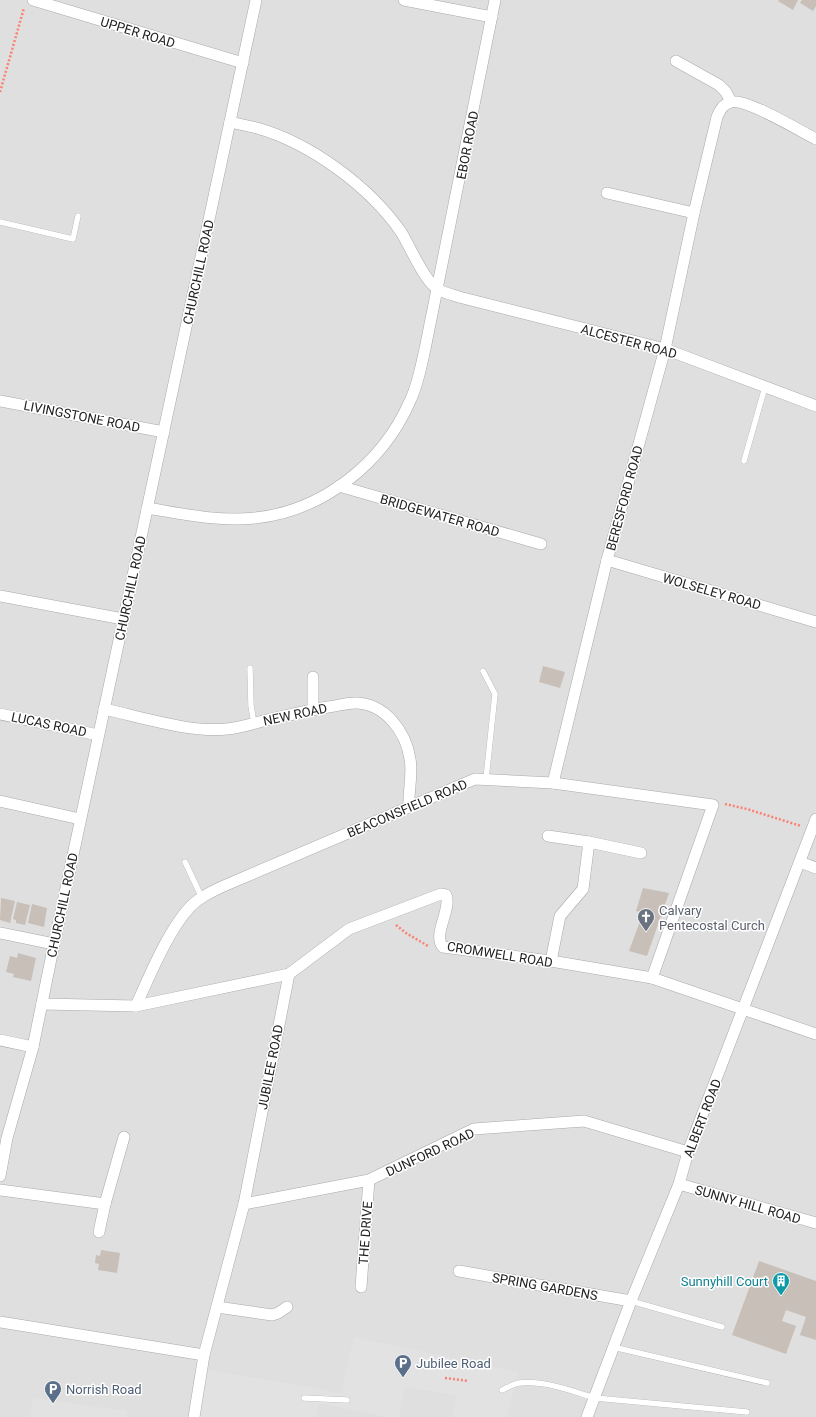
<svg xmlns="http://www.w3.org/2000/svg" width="816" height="1417" font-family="Roboto,sans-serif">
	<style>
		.residential { fill: #e0dfdf }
		.parking { fill: #e2e2e2 }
		.building { fill: #c7bfb8 }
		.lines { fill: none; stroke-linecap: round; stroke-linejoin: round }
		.lane-casing { stroke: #a9a9a9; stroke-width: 6 }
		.street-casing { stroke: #a9a9a9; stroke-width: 12 }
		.path { stroke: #fa8072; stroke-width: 2.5; stroke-dasharray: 2 2; stroke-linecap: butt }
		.lane { stroke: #fff; stroke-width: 5.5 }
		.street { stroke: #fff; stroke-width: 11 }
		.labels { text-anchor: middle; stroke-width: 3; stroke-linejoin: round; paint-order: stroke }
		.street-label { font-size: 13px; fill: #222; stroke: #fff }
		.worship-label { font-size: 13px; fill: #5b616d; stroke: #fff; text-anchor: start }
		.culture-label { font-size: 13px; fill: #0d838f; stroke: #fff; text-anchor: end }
		.service-label { font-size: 13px; fill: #4e5e75; stroke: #fff; text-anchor: start }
	</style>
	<rect width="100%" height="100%" fill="#f2efe9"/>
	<rect class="residential" x="0" y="0" width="816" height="1417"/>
	<g class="parking">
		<path d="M354,1337l165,35 -12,45h-55l5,-22 -52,-8 -6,30h-12l-68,-14 -3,14h-120l10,-48 135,24z"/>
		<path d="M33,1398l94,13 -1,6h-97z"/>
	</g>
	<g class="building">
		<path d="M779,0h19l-5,10 -15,-9z"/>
		<path d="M802,0h14v6l-3,5 -13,-8z"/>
		<path d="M543,666l22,6 -5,16 -21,-6z"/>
		<path d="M643,888l26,5 -22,63 -18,-5 14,-38 -7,-2z"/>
		<path d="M1,898l14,3 -5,22 -10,-3z"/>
		<path d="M17,902l13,3 -5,20 -9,-2v-3l-3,-1z"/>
		<path d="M32,904l15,4 -3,19 -16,-4z"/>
		<path d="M18,953l18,5 -5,23 -18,-4 1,-3 -8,-2 4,-16 7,2z"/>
		<path d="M101,1250l19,3 -3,20 -19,-3 1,-6 -4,-1 1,-8 4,1z"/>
		<path d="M759,1261l57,20v59l-16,-5 6,-18 -20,-7 -4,11 14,5 -10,28 -54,-19z"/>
	</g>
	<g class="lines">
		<defs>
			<g id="lane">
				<path d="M0,222l73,17 5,-23"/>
				<path d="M744,461l21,-74"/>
				<path d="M250,668l1,38 3,17"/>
				<path d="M483,671l12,23 -9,85"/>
				<path d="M185,862l17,36"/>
				<path d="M631,1301l91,26"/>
				<path d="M613,1347l154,36"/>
				<path d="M502,1390c5,-2 11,-6 17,-7 25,-3 53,8 76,15l152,14"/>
				<path d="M304,1398l43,2"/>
			</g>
			<g id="street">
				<path d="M33,0l210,63"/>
				<path d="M404,0l88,17"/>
				<path d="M676,61l43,24 7,7 5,10c15,-4 69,29 85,37"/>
				<path d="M230,122c9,2 18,4 27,6 53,15 112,58 144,104 9,14 24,51 38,58 6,3 14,5 20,7l206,52 151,57"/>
				<path d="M607,193l87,20"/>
				<path d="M0,401l164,31"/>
				<path d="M339,486l202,58"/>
				<path d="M147,508c36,6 72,14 108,10 68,-7 128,-55 155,-117 8,-16 11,-35 15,-52l70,-349"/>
				<path d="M607,560l209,62"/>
				<path d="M0,596l123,23"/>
				<path d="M104,709c37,8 86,24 123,20 12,-1 24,-5 36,-8 21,-5 43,-10 65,-14 9,-1 18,-4 27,-4 30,0 51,29 55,56 3,16 -2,32 -1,48"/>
				<path d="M313,710v-33"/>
				<path d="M0,714l98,21"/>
				<path d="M553,783l54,-223 58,-211 29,-136 23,-96c3,-7 6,-13 14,-15"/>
				<path d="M0,801l80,18"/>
				<path d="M548,836l41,6 52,11"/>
				<path d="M800,862l16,6"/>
				<path d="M0,933l54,11"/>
				<path d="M551,961l9,-45 23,-27 6,-47"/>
				<path d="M42,1004l94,2 153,-32 60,-45 92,-35 5,1c6,14 -14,40 -3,52l108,14 101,17 164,56"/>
				<path d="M136,1006c13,-29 37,-88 62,-106 11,-8 23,-13 35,-18l242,-103 78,4 160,22 -61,173"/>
				<path d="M0,1040l33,7"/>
				<path d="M0,1176l7,-38 26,-91 21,-103 202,-944"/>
				<path d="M679,1184l137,39"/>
				<path d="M0,1190l105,14 19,-67"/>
				<path d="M244,1204l125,-24 105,-51 110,-8 104,31"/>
				<path d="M99,1232l6,-28"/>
				<path d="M459,1271l172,30"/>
				<path d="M361,1287l8,-107"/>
				<path d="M217,1307l55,8 6,-2 9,-6"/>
				<path d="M0,1322l204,33"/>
				<path d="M194,1417l10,-62 40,-151 45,-230"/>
				<path d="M587,1417l44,-116 48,-117 9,-32 128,-333"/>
			</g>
		</defs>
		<use href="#lane" class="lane-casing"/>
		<use href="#street" class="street-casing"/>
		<g class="path">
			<path d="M0,92l24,-84"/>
			<path d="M725,804l22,5 54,17"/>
			<path d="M396,925l10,8 22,13"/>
			<path d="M445,1378l23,3"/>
		</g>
		<use href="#lane" class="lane"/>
		<use href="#street" class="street"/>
	</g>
	<defs>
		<symbol id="church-pin" viewBox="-11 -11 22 30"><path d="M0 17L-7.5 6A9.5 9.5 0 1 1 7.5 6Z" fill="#6b7280" stroke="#fff"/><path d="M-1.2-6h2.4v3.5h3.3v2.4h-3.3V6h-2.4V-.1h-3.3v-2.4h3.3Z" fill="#fff"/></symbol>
		<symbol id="building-pin" viewBox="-11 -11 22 30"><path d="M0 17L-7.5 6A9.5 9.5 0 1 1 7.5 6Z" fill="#0f9aa8" stroke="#fff"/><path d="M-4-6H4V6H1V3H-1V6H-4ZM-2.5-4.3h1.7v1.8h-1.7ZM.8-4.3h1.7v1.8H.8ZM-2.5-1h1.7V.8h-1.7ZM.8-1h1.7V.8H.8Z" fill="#fff"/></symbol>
		<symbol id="parking-pin" viewBox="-11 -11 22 30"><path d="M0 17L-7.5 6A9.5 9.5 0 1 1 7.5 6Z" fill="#5c6f8a" stroke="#fff"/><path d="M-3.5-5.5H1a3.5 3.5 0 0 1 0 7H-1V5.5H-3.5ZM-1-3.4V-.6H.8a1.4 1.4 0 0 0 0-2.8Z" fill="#fff"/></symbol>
	</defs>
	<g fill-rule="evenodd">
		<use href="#church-pin" x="636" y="907" width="20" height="27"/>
		<use href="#building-pin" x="771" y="1271" width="20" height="27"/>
		<use href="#parking-pin" x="393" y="1353" width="20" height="27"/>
		<use href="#parking-pin" x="43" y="1379" width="20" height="27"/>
	</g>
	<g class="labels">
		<g class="street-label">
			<text transform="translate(138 32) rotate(17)" y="5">UPPER ROAD</text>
			<text transform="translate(467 145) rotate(-79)" y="5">EBOR ROAD</text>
			<text transform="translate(198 272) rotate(-78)" y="5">CHURCHILL ROAD</text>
			<text transform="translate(629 341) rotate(15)" y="5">ALCESTER ROAD</text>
			<text transform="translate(82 416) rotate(11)" y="5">LIVINGSTONE ROAD</text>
			<text transform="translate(624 498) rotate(-75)" y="5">BERESFORD ROAD</text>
			<text transform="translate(440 515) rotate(16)" y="5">BRIDGEWATER ROAD</text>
			<text transform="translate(130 588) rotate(-78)" y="5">CHURCHILL ROAD</text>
			<text transform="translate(712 591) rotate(16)" y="5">WOLSELEY ROAD</text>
			<text transform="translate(295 714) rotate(-12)" y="5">NEW ROAD</text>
			<text transform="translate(49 724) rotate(12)" y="5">LUCAS ROAD</text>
			<text transform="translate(407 808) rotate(-23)" y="5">BEACONSFIELD ROAD</text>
			<text transform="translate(62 905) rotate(-78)" y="5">CHURCHILL ROAD</text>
			<text transform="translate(500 954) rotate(9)" y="5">CROMWELL ROAD</text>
			<text transform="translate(270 1067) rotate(-79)" y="5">JUBILEE ROAD</text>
			<text transform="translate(702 1118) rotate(-69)" y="5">ALBERT ROAD</text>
			<text transform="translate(430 1152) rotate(-25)" y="5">DUNFORD ROAD</text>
			<text transform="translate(748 1204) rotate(16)" y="5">SUNNY HILL ROAD</text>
			<text transform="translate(365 1233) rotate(-86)" y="5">THE DRIVE</text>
			<text transform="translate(545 1286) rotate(10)" y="5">SPRING GARDENS</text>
		</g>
		<g class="worship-label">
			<text x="659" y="915">Calvary<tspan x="659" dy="15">Pentecostal Curch</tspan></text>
		</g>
		<g class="culture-label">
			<text x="768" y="1286">Sunnyhill Court</text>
		</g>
		<g class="service-label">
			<text x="416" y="1368">Jubilee Road</text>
			<text x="66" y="1394">Norrish Road</text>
		</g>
	</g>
</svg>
